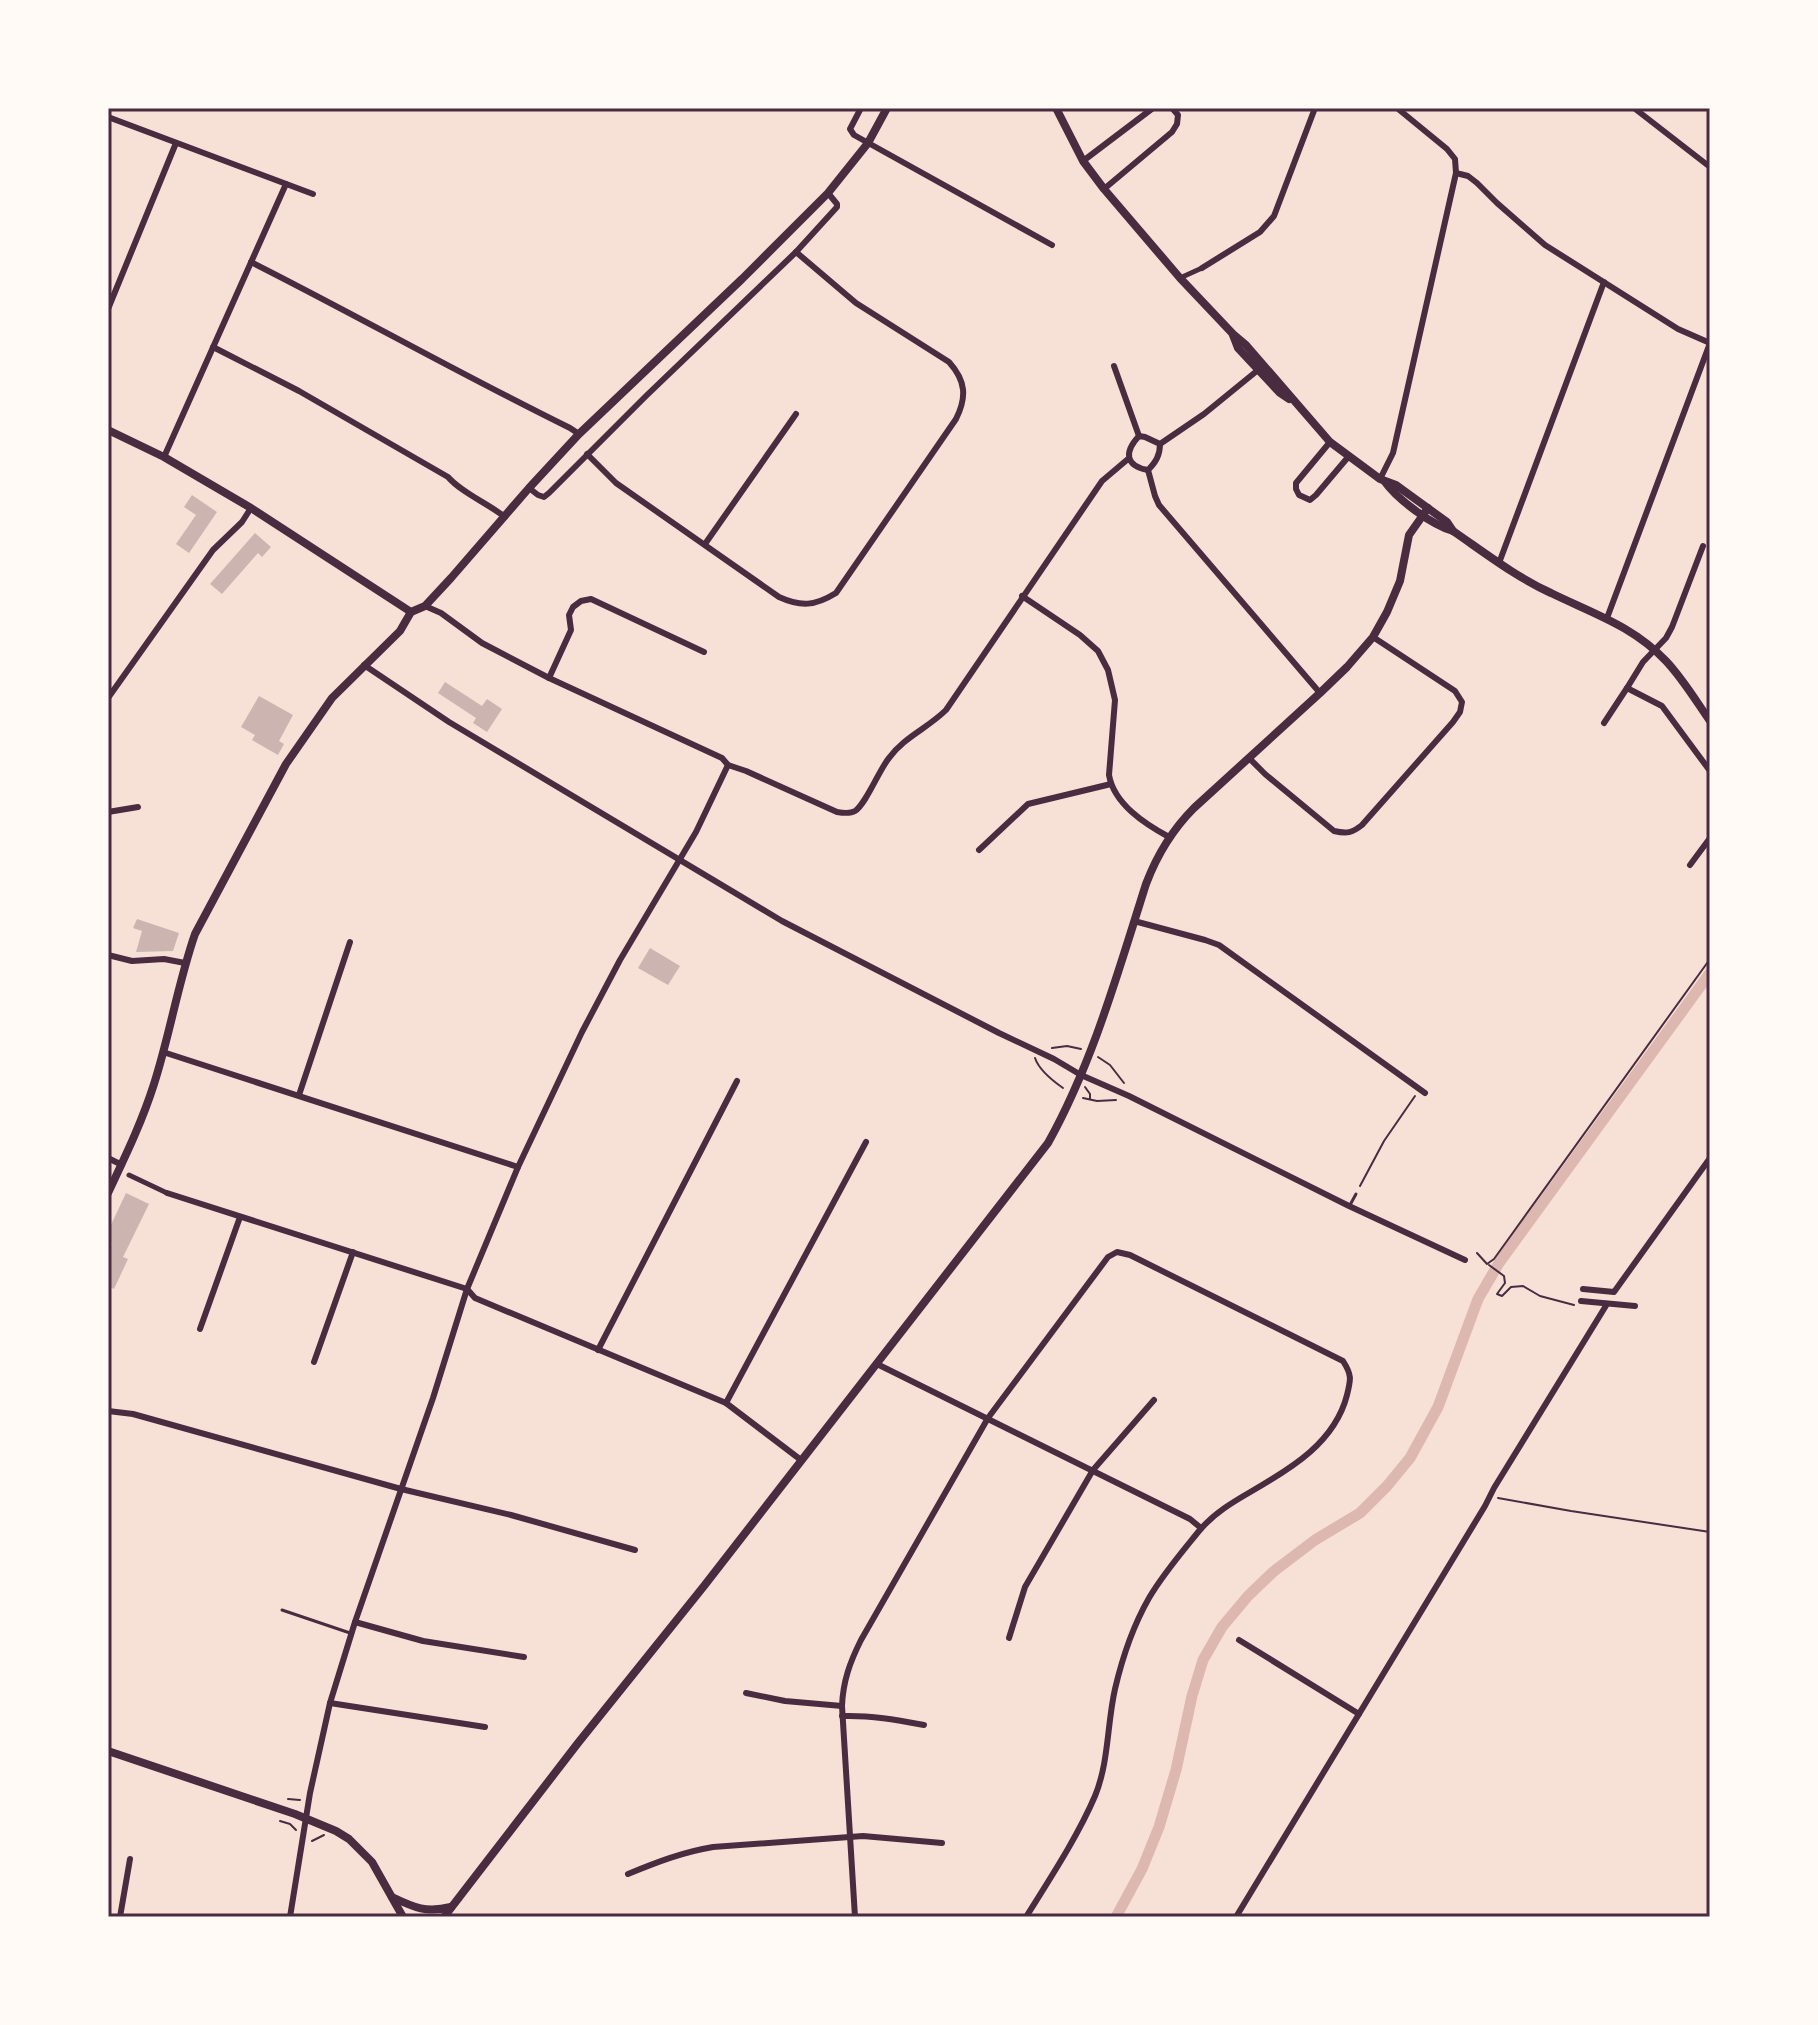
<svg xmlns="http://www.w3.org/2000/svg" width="1818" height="2025" font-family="Barlow,sans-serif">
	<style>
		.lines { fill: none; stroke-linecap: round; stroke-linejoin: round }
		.canal { stroke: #dcb8b0; stroke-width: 11 }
		.building { fill: #ccb4b1 }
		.path { stroke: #4a2c40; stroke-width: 2 }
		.service { stroke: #4a2c40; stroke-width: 3 }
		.pedestrian { stroke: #4a2c40; stroke-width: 5 }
		.minor { stroke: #4a2c40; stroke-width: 6 }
		.tertiary { stroke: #4a2c40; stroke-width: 8 }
		.neatline { fill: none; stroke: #4a2c40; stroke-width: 3 }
	</style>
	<rect width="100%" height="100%" fill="#f7e1d7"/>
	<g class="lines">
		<path class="canal" d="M1116,1917l26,-48 17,-42 17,-57 16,-74 11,-36 19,-33 26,-31 25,-24 42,-32 45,-27 27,-27 23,-28 28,-51 40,-108 21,-36 211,-290"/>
	</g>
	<g class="building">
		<path d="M192,495l25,17 -28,41 -13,-9 20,-29 -12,-8z"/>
		<path d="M255,533l16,14 -9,10 -4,-4 -36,41 -12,-10z"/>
		<path d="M445,682l37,24 5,-7 15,10 -15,23 -14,-9 3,-5 -38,-25z"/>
		<path d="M259,696l34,19 -14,26 5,3 -6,11 -26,-15 3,-5 -14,-8z"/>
		<path d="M137,919l42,14 -6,18 -37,1 6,-21 -9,-3z"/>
		<path d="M650,948l30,18 -12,19 -30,-17z"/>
		<path d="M126,1193l23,11 -26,53 5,2 -14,30 -6,-3v-36l4,-7 -4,-2v-10z"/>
	</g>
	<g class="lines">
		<g class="path">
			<path d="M1052,1048l15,-2 14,3"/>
			<path d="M1098,1057l12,8 14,18"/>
			<path d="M1035,1058c4,12 18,23 28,30"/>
			<path d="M1085,1087l5,7v5"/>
			<path d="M1083,1098l14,3 19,-1"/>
			<path d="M1360,1186l24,-45 31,-45"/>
			<path d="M1477,1253l10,11 7,-5 216,-300"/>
			<path d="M1489,1265l15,11 1,7 -8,11 5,2 9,-9 12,-1 17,10 34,9"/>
			<path d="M1498,1498l73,13 139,21"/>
			<path d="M288,1799l12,1"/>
			<path d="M280,1821l10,3 6,6"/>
			<path d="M312,1841l12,-6"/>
		</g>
		<g class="service">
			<path d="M1350,1205l6,-11"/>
			<path d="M282,1610l68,23"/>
		</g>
		<g class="pedestrian">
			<path d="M1180,278l22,-10"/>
			<path d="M129,1175l38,18"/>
		</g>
		<g class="minor">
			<path d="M861,108l-11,21 4,6 198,110"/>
			<path d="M1397,108l50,41 8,10 1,14 12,3 9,7 20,20 48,42 133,84 32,14"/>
			<path d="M1634,108l76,59"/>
			<path d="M108,117l205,77"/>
			<path d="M1083,161l70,-53"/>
			<path d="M1104,189l68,-57 5,-8 1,-9 -6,-7"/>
			<path d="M251,262c107,54 211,113 319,166l9,6"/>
			<path d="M1202,268l58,-36 14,-16 41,-108"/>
			<path d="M108,309l68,-166"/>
			<path d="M213,347l86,44 149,86c14,16 39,26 57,40"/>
			<path d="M1114,366l25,70"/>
			<path d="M1139,436l6,1 15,7c0,11 -4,18 -12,26 -23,-4 -24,-18 -9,-34z"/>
			<path d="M1330,442l-34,41v6l3,6 11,5 6,-5 33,-39"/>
			<path d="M1160,444l44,-30 54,-44"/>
			<path d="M587,454l29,29 163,114c22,10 36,9 57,-4l120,-174c11,-22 10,-38 -7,-57l-93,-59 -60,-51"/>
			<path d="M164,457l122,-273"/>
			<path d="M1148,470l7,26 4,9 161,188"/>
			<path d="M1380,479l13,-26 63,-280"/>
			<path d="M529,488l9,7 6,2 5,-4 97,-97 150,-144 41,-45v-3l-9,-11"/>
			<path d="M705,544l91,-130"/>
			<path d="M1703,546l-31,81 -6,11 -23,24 -16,26 35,18 48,65"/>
			<path d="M1499,563l105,-281"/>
			<path d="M1022,596l58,39 18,16 10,19 7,30 -6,75c5,29 36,49 60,62"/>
			<path d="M425,606l16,7 41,30 67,35 173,80 6,7 18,6 91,41c6,1 13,2 18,-1 11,-7 24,-41 34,-53 15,-21 39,-30 57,-48l156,-229 26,-22"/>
			<path d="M1607,618l103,-275"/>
			<path d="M364,665l85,57 333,199 217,112 55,26 27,16 48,21 220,110 116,54"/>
			<path d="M549,678l22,-48 -2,-15 4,-8 8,-6 10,-2 113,53"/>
			<path d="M108,698l105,-148 29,-28 9,-14"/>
			<path d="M1604,723l23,-35"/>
			<path d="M1249,758l16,16 69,57c13,3 18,2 28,-6l91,-103 7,-10 2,-10 -7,-11 -82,-54"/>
			<path d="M108,812l30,-5"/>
			<path d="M979,850l49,-46 83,-20"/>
			<path d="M1690,865l20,-27"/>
			<path d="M1134,921l71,19 14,5 206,148"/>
			<path d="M108,955l24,6 32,-2 21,4"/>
			<path d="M163,1052l355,115"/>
			<path d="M299,1095l51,-153"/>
			<path d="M108,1158l14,7"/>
			<path d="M167,1193l300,96 8,9 251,105 75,57"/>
			<path d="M1583,1289l31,3 96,-134"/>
			<path d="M1581,1301l54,5"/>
			<path d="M200,1329l40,-112"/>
			<path d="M598,1350l139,-269"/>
			<path d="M314,1362l39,-110"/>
			<path d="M877,1364l313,155 11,9"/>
			<path d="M726,1403l140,-261"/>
			<path d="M108,1411l25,3 268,75 110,26 124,35"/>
			<path d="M355,1622l68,19 101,16"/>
			<path d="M1009,1638l16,-51 68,-117 61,-70"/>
			<path d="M1239,1640l120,74"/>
			<path d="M746,1693l39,8 57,5"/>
			<path d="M330,1703l155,24"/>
			<path d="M842,1716c28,-1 55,4 82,9"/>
			<path d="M628,1874c29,-12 55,-22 85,-27l150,-11 79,7"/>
			<path d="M120,1917l10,-58"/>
			<path d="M290,1917l20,-124 20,-90 25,-81 78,-224 34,-109 51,-122 64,-135 38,-72 76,-128 32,-67"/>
			<path d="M855,1917l-13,-211c1,-25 8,-44 19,-66l127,-222 120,-161 9,-5 13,3 213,106c9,14 8,18 4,34 -12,47 -55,73 -95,96 -19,11 -38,22 -53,40 -17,21 -36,43 -50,67 -16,28 -27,61 -34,91 -8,35 -6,73 -20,107 -17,40 -46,84 -69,121"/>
			<path d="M1236,1917l249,-411 9,-18 113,-184"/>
		</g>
		<g class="tertiary">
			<path d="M1056,108l27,53 21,28 76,89 53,56 13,11 84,97 50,37 16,6 51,37 6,9"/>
			<path d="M1233,335l5,13 42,45 9,6"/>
			<path d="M108,430l56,27 87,51 160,104"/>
			<path d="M1385,482c13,18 47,43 68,49 32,22 63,46 98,62 43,21 82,33 115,68 17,18 30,40 44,60"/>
			<path d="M108,1193c17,-36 34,-71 46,-109 16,-50 24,-101 41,-150l91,-170 46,-66 68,-67 11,-19 14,-6 26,-28 78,-90 50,-54 163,-155 86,-86 40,-50 19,-35"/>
			<path d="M108,1751l187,63 41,17 13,8 23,23 31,55"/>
			<path d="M392,1897c23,11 34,16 59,10"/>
			<path d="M444,1917l134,-174 126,-157 344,-443c45,-81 70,-171 98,-259 11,-29 26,-54 48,-76l126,-115 27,-26 26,-30 14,-25 13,-31 9,-46 19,-27"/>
		</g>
	</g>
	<rect width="1818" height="2025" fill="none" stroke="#fffaf5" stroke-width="220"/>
	<rect x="110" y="110" width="1598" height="1805" class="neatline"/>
</svg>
